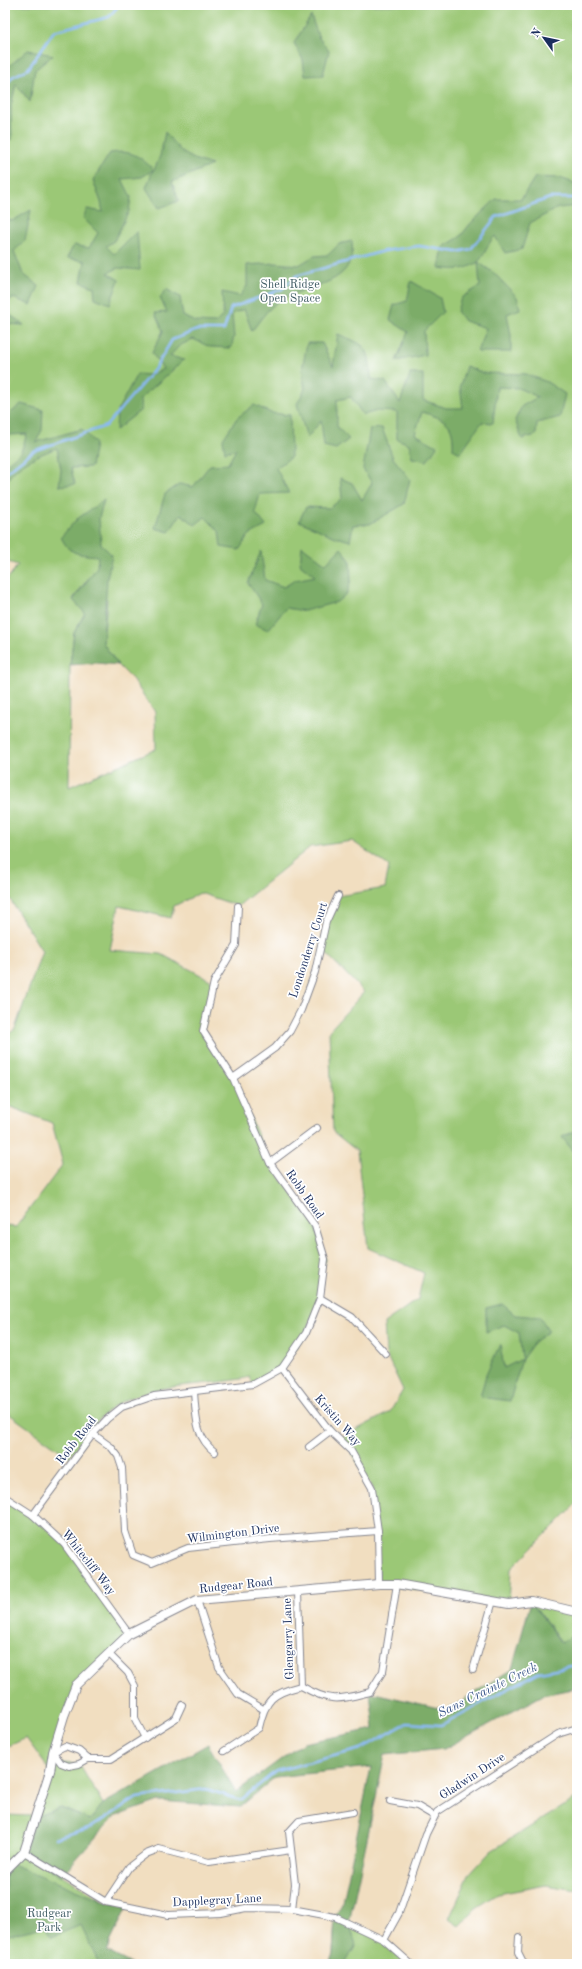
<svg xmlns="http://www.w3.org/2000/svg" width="582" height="1969" font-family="'Old Standard TT',serif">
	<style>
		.green { fill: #9bc876; stroke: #5b7c6a; fill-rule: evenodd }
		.forest { fill: #7cac67; stroke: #4c6e62 }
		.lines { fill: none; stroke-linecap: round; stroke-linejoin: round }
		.stream { stroke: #8ab9f5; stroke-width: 2.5 }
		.minor-casing { stroke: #86868f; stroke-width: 8 }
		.tertiary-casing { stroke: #86868f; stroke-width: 10 }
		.minor { stroke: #fff; stroke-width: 6 }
		.tertiary { stroke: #fff; stroke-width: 8 }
		.labels { text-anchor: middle; stroke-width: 3.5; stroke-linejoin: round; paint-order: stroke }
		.park-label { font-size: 12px; fill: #415d65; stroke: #fff }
		.street-label { font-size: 12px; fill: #1b2f5e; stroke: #fff }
		.water-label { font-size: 13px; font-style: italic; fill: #3c588b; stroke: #fff }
	</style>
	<rect width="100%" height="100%" fill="#fff"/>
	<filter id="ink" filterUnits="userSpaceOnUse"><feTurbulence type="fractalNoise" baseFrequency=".025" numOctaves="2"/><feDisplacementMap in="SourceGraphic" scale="8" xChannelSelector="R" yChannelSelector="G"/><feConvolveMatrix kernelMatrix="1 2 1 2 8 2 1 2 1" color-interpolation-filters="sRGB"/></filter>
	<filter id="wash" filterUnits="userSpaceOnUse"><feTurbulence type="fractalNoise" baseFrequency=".012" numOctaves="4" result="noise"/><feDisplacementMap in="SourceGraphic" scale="16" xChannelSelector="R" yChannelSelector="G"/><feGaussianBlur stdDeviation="0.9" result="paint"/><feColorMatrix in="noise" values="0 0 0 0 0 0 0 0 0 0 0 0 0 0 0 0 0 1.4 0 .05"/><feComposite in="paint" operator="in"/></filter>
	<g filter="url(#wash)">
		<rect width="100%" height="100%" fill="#f1dec0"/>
		<g class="green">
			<path d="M5,5h572v1498l-66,66 -2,35 -130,-20 -7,-96 -21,-37 -12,-12 51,-27 13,-22 -17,-36 -2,-31 34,-24 6,-26 -56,-25 -11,-97 -24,-19 -4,-101 35,-39 -43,-44 5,-26 12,-26 47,-8 4,-22 -37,-25 -42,6 -72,59 -38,-13 -26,13 -3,12 -52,-12 -9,44 51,4 53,28 -11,49 30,47 37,85 45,63 10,33 -5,39 -14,35 -24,35 -29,16 -3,-7c-45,11 -107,3 -143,35 -15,13 -26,29 -38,45l-64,-46v-185l11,1 47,-63 -11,-41 -41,-16 -6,1v-71l10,-8 27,-78 -37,-60v-309l13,-17 -13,-4zM90,576l17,24 -4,43 15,22 15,15 22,32 1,37 -87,38 1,-122 4,-32 11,-20 -12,-14z"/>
			<path d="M9,1500l24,15 31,29 65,90 -53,51 -23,67 8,11 18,1 24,40 -13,16 -29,-12 -37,44 82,50 21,5 -21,44 25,13h-126v-149l31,1 14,-45 -24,-33 -21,10v-246z"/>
			<path d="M531,1601l46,11v21l-15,10z"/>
			<path d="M577,1798v92l-31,-5 -48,9 -22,14 -17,18 -10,-7 20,-44 22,-24z"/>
			<path d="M335,1917l49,23 27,24h-82l4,-10z"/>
		</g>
		<g class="forest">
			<path d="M311,16l8,22 10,13 -6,24 -18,1 -2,-16 -9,-17z"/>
			<path d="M28,50l25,5 -18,15 -5,32 -14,-18 -5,22 1,33 -7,2v-69l3,-5z"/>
			<path d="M165,132c17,22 20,25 47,33l-40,17 7,19 -20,7 -13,-20 7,-18 -11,7 -20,2 9,18 -2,14 -15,30 -8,5 8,8 23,-23 3,39 -22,-2 -10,5 11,7 -9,24 -15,-6 -1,-11 -13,-5 4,-21 -18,-3 7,-13 15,3 9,-15 -15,-15 4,-9 16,3 -2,-10 -8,-22 17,-27c22,-3 28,2 44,17l6,-14z"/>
			<path d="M535,177l25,1 17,6v22l-19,2 -28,15 -8,26 -17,4 -10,-17c-8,8 -9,18 -17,26l16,11 23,24 3,12 -13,5 4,21v17h-34l9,-24 -22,-7 -7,-10 4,-13 19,-12 -2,-24c-13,9 -24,8 -39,6l4,-21 17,-10 10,-13 26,-25h25z"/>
			<path d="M31,210l-6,31 -11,10 9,23 16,12 -8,19 -18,-7 -8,5v-84l7,2z"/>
			<path d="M352,241c5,44 -40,43 -68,57 -13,6 -24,22 -32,33l-8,-22 -12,5 2,23 -3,11 -21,-1 -17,-8 -14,7 -9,10 14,4 -44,39 1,11 -25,20 1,-19 20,-37 14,1 12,-6 -11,-16 11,-22 -8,-18 12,-1 -7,-14 6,-9 14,8 3,19 12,6 21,1 7,-8 -1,-23 18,4 7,-10v-21l28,-2 24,2 15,-9 14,-1 11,-11z"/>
			<path d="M411,281l29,17 3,14 -19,19 1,24 -29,6 12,-29 -18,-12 4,-15 13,-4z"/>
			<path d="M5,311l19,14 -19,-1z"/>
			<path d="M338,334c30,12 31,12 33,45l14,2 15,22 10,-29h13v26l23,8h17l-3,-22 6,-20 17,7 43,1 21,8 18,12 -5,23 -23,6 -1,12 -14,4 -7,-19 7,-14 16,-9 -20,-9 -21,-1 -4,36 -11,-1 -22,31 -7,-4c1,-27 -6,-29 -31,-37l-7,22 22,12 -10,15 -15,-3 -3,-14 -12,-5v-27l-20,-1 -14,4 -12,-18 -14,3v27l12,12 -13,10 -12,-3 -3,-25 -14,17 -10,-34 8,-15 -3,-19 5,-27h15l11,23z"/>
			<path d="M21,404l22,6 -1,20 -6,12 46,-13 13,14 -4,24 -20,1 4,16 -16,2 2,-16 -4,-22c-19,7 -45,18 -52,37v-20l16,-13 6,-18 -18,1 -4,7v-24z"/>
			<path d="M254,405l17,8 19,2 1,42 -15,11 13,25 -29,1 -5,18 11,14 -17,9 -10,15 -18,-3 -2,-16 -14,-14 -10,8 -14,-11 -12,18 -14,-4 10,-34 15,-10 13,3 17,-22 18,-1 8,-15 -11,3 -2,-13 14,-21z"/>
			<path d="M382,428l11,30 17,21 -6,25 -34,20 -17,1 -3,16 -17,-5 -34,-15 7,-14 24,1 12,-10 -2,-20 12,5 10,17 10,-17 -9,-14 7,-40z"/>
			<path d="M104,500l-5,18 2,26 11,11 -5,24 -4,64 15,22 -22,-2 -26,2 4,-32 11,-20 -12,-13 24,-33 1,-11c-18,-2 -28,0 -37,-19l16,-18z"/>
			<path d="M302,546l24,18 15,-16 9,12 1,20 -4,13 -10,9 -33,9 -18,-3 -18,22 -13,-6 7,-20 -14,-21 13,-32 4,29 19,7 11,-7 20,-4 -15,-12z"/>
			<path d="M577,1130v26l-15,-19z"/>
			<path d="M502,1304l13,11 25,2 9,14 -14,10 -13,18 -12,42 -30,-4 6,-22 14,-31 4,24 18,-9 -3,-26 -15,-8 -18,7v-24z"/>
			<path d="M531,1601l30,42 16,-10v55l-34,7 -99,54 -59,6 -36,168 7,22 -11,19h-16l4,-10 2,-37 8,-15 28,-135 -96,10 -35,30 -81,-6 -45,16 -53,59 -37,-24 12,-36 25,-8 29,12 13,-16 105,-60 28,48 67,-49 71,-14 -4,-37 77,18 65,-41z"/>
			<path d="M12,1864l94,38 21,5 -21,44 25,13h-32l-18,-39 -29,12 -9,-10 -38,9v-65z"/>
		</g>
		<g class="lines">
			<g class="stream">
				<path d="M5,87l7,-10 16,-8 26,-38 55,-14 10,-12"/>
				<path d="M5,473l28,-22 73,-25 48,-56 18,-30 25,-10h27l7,-22 51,-19 14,-13 88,-25 35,-5 38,6 14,-3 25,-32 54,-19h27"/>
				<path d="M55,1838l37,-11 45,-29 69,-9 35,11 35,-29 85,-22 46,-26 34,2 98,-53 38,-7"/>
			</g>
		</g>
	</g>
	<g filter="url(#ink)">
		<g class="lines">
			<defs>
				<g id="minor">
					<path d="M233,1078l42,-30 15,-17 11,-21 14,-38 11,-50 12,-26"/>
					<path d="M270,1163l47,-35"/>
					<path d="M320,1298l32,19 34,37"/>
					<path d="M282,1368l48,63 21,20 21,37 6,43 1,53"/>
					<path d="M194,1392c2,22 1,46 21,60"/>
					<path d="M93,1434l18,13 7,9 4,12 3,63 8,24 19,8 36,-15 82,-9 108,-8"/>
					<path d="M309,1447l21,-16"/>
					<path d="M5,1497l28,18 31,29 65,90"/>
					<path d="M33,1515l60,-81 14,-15 15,-12 32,-11 99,-12 29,-16 24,-35 14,-35 5,-39 -10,-33 -45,-63 -37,-85 -30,-47 11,-49 22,-37 2,-39"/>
					<path d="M298,1591l3,95"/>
					<path d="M197,1600l22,67 19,27 25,15"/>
					<path d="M109,1654l19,19 7,13v33l10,19"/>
					<path d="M473,1670l20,-69"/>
					<path d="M224,1751l35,-23c6,-29 14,-35 42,-42 30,17 37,14 69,6l13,-21 14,-87"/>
					<path d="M88,1759l-9,-8 -14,-5 -12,6 8,11 8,3 10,-2 9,-5h23l65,-41 6,-13"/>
					<path d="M390,1801l27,5 17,10"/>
					<path d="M24,1852l82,50 62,13 53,-2 25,-5 46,1 43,8 49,23 27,24"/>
					<path d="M106,1902l23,-35 17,-13 13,-5 50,13 82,-12"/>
					<path d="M292,1909l3,-25 -6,-52 10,-11 54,-9"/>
					<path d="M519,1937l-1,15 6,12"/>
					<path d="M384,1940l15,-27 27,-79 11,-22 121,-78 19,-6"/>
				</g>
				<path id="tertiary" d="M5,1871l19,-19 26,-81 3,-19 11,-36 12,-31 53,-51 68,-34 182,-16h18l112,20 22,-3 46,11"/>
			</defs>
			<use href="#minor" class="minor-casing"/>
			<use href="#tertiary" class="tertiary-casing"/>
			<use href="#minor" class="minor"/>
			<use href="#tertiary" class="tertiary"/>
		</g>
	</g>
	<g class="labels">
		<g class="park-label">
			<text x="290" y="288">Shell Ridge<tspan x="290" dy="14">Open Space</tspan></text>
			<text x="49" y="1917">Rudgear<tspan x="49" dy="14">Park</tspan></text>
		</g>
		<g class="street-label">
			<text transform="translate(308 950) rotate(-72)" y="4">Londonderry Court</text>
			<text transform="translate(305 1194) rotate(55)" y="4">Robb Road</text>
			<text transform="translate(338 1420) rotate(49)" y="4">Kristin Way</text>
			<text transform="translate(76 1440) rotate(-52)" y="4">Robb Road</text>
			<text transform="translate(233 1533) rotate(-7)" y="4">Wilmington Drive</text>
			<text transform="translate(89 1562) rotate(52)" y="4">Whitecliff Way</text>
			<text transform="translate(236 1585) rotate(-6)" y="4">Rudgear Road</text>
			<text transform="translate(288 1639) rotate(-92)" y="4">Glengarry Lane</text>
			<text transform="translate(472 1776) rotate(-33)" y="4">Gladwin Drive</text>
			<text transform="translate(217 1900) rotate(-3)" y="4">Dapplegray Lane</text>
		</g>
		<g class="water-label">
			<text transform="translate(487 1689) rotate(-26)" y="5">Sans Crainte Creek</text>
		</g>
	</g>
	<rect width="582" height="1969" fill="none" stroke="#fff" stroke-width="20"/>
	<g transform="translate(544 38) rotate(303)" stroke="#ffffff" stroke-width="3" paint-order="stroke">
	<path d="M0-3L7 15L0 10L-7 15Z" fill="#1b2f5e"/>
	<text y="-6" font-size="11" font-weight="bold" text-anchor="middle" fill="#1b2f5e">N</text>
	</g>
</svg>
